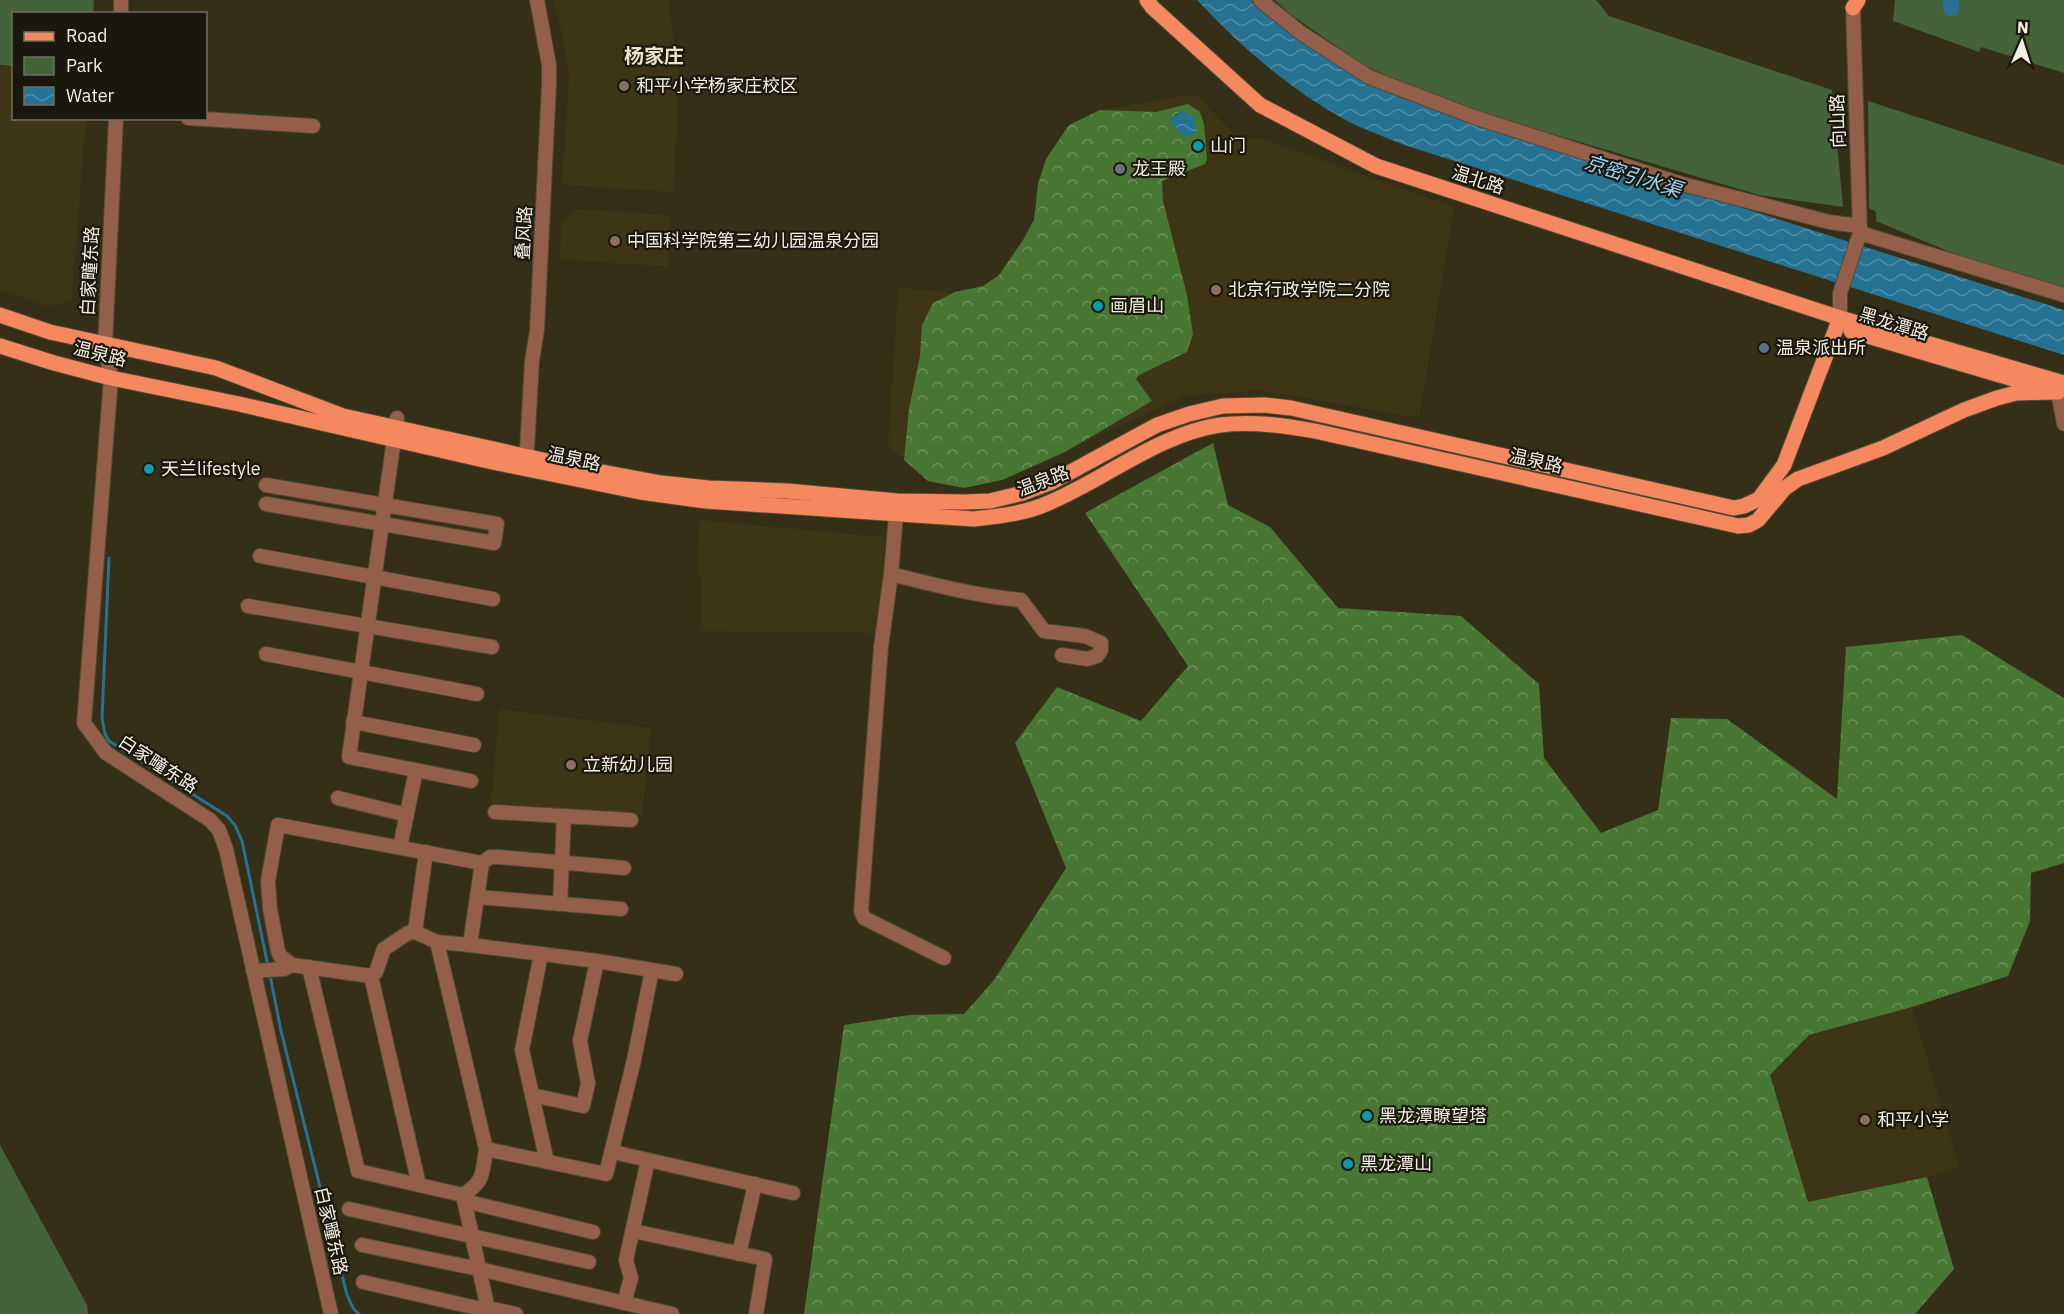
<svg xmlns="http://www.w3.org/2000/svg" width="2064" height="1314" font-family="'IBM Plex Sans','Noto Sans SC',sans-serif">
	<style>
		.built { fill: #3d3515 }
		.green { fill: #45633a }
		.forest { fill: url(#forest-crowns); fill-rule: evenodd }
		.water { fill: url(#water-waves) }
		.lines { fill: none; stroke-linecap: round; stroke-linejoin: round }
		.stream { stroke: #267292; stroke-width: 3 }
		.river { stroke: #267292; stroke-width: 16 }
		.minor-casing { stroke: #504a33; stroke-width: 16 }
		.major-casing { stroke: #504a33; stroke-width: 17 }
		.minor { stroke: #935e4a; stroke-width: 14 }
		.major { stroke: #f5885f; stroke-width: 15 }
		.education-dot { fill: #8d6e63; stroke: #1a170d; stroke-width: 2 }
		.culture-dot { fill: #0f9aa8; stroke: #1a170d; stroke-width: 2 }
		.worship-dot { fill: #6b7280; stroke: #1a170d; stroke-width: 2 }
		.service-dot { fill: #5c6f8a; stroke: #1a170d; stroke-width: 2 }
		.labels { text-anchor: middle; stroke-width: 4.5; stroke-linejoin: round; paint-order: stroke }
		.poi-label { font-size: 18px; fill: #f4f0e1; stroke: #1a170d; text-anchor: start }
		.street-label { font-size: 18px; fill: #f4f0e1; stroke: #1a170d }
		.neighbourhood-label { font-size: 20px; font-weight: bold; fill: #ebe3c7; stroke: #1a170d }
		.water-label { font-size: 20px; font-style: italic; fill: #92d8fa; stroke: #1a170d }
	</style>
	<defs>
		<pattern id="forest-crowns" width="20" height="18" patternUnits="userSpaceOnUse" patternTransform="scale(1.5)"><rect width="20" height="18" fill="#487633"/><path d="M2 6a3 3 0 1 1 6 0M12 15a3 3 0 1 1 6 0" fill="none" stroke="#6c905a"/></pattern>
		<pattern id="water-waves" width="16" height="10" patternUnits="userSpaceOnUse" patternTransform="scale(1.5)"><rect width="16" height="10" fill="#267292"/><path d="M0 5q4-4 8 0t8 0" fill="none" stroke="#518da6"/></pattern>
	</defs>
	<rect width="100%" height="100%" fill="#352f17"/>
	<g class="built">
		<path d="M553,0h115l11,71 -5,121 -112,-7 7,-110 -7,-42z"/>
		<path d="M0,66h13l1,52 72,1 -14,181 -24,7 -48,-17z"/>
		<path d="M1195,94l44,45h24l191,68 -35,211 -160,-28 -73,6 -184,84 -38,8 -34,-5 -42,-38 10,-157 90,7 45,-54 45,-103 33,-29z"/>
		<path d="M575,209l96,6 -3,52 -108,-8 1,-36z"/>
		<path d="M700,520l185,17 -7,98 -17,-3 -161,-1 1,-54 -4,-8z"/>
		<path d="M499,709l152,19 -9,87 -151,-12z"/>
		<path d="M1912,1007l47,159 -32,11 -119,25 -38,-127 39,-40z"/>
	</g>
	<g class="green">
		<path d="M0,0h94l-1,13 -79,1 -1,52 -13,-1z"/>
		<path d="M1275,0h321l13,16 223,74 11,117 -84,-12 -298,-88 -96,-41 -75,-52z"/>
		<path d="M1895,0h169v73l-83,-26 -2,5 -86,-31z"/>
		<path d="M1868,101l196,64v131l-26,-7 -162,-68v-9l-7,-4z"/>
		<path d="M0,1145l87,160 1,9h-88z"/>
	</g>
	<g class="forest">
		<path d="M1188,104l12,8 4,12 3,35 -2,5 -43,17 1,20 24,94 6,39 -6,18 -48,23 -3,4 16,22 -87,51 -63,28 -38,8 -36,-7 -24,-21 5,-52 11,-52 2,-31 11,-22 22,-11 28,-6 16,-11 24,-35 11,-20 4,-36 8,-25 23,-34 31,-15 56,2zM1182,111l11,6 4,13 -15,6 -12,-16 5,-5z"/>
		<path d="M1213,443l15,62 42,22 68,81 123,8 78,68 5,74 57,75 57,-23 13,-92 56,1 110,80 9,-152 116,-12 102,63v165l-33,10 -1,48 -22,55 -96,31 -103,28 -39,40 38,127 119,-25 27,92 -39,45h-1111l40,-289 65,-10 55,-1 30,-34 72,-112 -51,-125 42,-56 84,34 47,-55 -103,-153z"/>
	</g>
	<g class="water">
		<path d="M1197,0h57c35,36 78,65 123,87 20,10 41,16 60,24l627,199v45l-660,-210c-21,-9 -45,-17 -64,-28 -54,-31 -101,-72 -143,-117z"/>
		<path d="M1182,111l11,5 4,14 -4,5 -11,1 -13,-16z"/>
	</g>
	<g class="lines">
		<g class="stream">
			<path d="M109,558l-7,160 3,16 4,7 118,75 8,9 7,16 26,125"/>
			<path d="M270,975l11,56 66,264 6,13 6,6"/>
		</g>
		<path class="river" d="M1951,8v-8"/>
		<defs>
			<g id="minor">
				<path d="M1260,0l41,33 68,44 105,40 208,67 147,38 31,4"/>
				<path d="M121,14v-14"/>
				<path d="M116,118l-11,227 6,33 -27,345 22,30 104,67 9,10 7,19 105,465"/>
				<path d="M188,118l125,8"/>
				<path d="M1860,233l204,62"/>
				<path d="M1840,318v-25l20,-60 -7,-225"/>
				<path d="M2060,382l-2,10 6,32"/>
				<path d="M397,418l-48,339 122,24"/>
				<path d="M526,467l6,-106 5,-31 12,-245v-20l-12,-65"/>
				<path d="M266,485l231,39 -3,19 -228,-39"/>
				<path d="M897,503l-6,71 -10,73 -20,264 3,7 80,40"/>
				<path d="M260,556l233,43"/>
				<path d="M891,574c43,11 86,22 130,26l23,31 41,5 16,7v7l-4,6 -10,3 -25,-4"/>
				<path d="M248,606l244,41"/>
				<path d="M266,654l211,40"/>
				<path d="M353,722l121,23"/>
				<path d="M338,798l69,17"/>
				<path d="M495,812l136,8"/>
				<path d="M400,847l16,-77"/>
				<path d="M482,863l8,-6h9l125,11"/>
				<path d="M477,897l144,12"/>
				<path d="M560,904l4,-88"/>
				<path d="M415,932l11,-80"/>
				<path d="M470,945l127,16 79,13"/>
				<path d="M541,954l-19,96 25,112"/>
				<path d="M292,965l-12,-9 -2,-5 -8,-42 -2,-28 10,-56 204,38 -12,82 -33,-3 49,207c-4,24 -1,32 -23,46"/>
				<path d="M309,967l49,204 61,14"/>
				<path d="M253,971l31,-2 8,-4 79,11 48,209 44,10 26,119"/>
				<path d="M371,976l5,-4 8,-23 24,-16 7,-1 22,10"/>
				<path d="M532,1095l51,11 5,-23 -8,-42 17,-80"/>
				<path d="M486,1149l120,25 28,-114 18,-90"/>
				<path d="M613,1152l180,41"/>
				<path d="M464,1201l129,31"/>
				<path d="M349,1209l240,53"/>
				<path d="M633,1231l132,28 -9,55"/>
				<path d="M362,1245l117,24 193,45"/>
				<path d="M739,1254l16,-70"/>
				<path d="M363,1282l114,26h11l28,6"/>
				<path d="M624,1303l7,-25 -5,-18 22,-100"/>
			</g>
			<g id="major">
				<path d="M1147,0l5,7 108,98 116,61 464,152 224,65"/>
				<path d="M1853,8l5,-8"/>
				<path d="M0,315l50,17 166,36 127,48 227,50 91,17 47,5 79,3 110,10 67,1 26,-1 33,-8 29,-11 105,-57 32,-11 34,-8 41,-1 27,3 443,100 10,-2 15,-7 25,-34 56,-147"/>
				<path d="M1851,331l189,56"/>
				<path d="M0,346l54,17 57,15 128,26 249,57 152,31 66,9 268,18c24,-3 49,-5 72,-15 57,-23 112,-70 174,-79 32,-4 63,0 95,6l423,95 11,-1 9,-5 27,-32 13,-9 85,-31 81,-38 33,-12 19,-5 42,-1"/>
			</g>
		</defs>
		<use href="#minor" class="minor-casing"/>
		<use href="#major" class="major-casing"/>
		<use href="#minor" class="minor"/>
		<use href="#major" class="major"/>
	</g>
	<g class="education-dot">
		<circle cx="624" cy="86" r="6"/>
		<circle cx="615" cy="241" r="6"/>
		<circle cx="1216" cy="290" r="6"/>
		<circle cx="571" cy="765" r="6"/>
		<circle cx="1865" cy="1120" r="6"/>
	</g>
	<g class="culture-dot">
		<circle cx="1198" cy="146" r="6"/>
		<circle cx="1098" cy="306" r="6"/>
		<circle cx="149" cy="469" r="6"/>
		<circle cx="1367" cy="1116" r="6"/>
		<circle cx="1348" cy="1164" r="6"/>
	</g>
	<circle class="worship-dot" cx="1120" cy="169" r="6"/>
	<circle class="service-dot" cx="1764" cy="348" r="6"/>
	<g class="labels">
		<g class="poi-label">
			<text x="636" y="92">和平小学杨家庄校区</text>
			<text x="1210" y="152">山门</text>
			<text x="1132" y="175">龙王殿</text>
			<text x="627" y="247">中国科学院第三幼儿园温泉分园</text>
			<text x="1228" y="296">北京行政学院二分院</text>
			<text x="1110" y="312">画眉山</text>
			<text x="1776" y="354">温泉派出所</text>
			<text x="161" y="475">天兰lifestyle</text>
			<text x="583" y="771">立新幼儿园</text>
			<text x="1379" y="1122">黑龙潭瞭望塔</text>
			<text x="1877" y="1126">和平小学</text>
			<text x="1360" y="1170">黑龙潭山</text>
		</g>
		<g class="street-label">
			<text transform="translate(1838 121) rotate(-92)" y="6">向山路</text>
			<text transform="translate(1478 180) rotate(18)" y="6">温北路</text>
			<text transform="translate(524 233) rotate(-87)" y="6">叠风路</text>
			<text transform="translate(90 271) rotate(-87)" y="6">白家疃东路</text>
			<text transform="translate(1894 324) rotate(17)" y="6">黑龙潭路</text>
			<text transform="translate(100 354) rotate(14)" y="6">温泉路</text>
			<text transform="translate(574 459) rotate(12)" y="6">温泉路</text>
			<text transform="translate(1536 461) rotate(13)" y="6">温泉路</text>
			<text transform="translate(1043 481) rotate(-21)" y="6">温泉路</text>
			<text transform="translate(158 764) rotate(33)" y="6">白家疃东路</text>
			<text transform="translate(331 1231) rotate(77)" y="6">白家疃东路</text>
		</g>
		<g class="neighbourhood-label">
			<text x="654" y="63">杨家庄</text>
		</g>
		<g class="water-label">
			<text transform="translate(1633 176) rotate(17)" y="7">京密引水渠</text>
		</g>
	</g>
	<rect x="12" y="12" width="195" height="108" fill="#1a170d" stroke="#716e62" stroke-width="1.5"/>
	<rect x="24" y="32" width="30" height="9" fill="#f5885f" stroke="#716e62" stroke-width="1.5"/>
	<text x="66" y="42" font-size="18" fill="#f4f0e1">Road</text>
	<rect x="24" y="57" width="30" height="18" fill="#45633a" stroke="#716e62" stroke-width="1.5"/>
	<text x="66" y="72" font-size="18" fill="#f4f0e1">Park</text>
	<rect x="24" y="87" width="30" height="18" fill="url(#water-waves)" stroke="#716e62" stroke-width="1.5"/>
	<text x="66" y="102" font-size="18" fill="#f4f0e1">Water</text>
	<g transform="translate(2022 42) rotate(3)" stroke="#1a170d" stroke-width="4.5" paint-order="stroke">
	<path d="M0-4.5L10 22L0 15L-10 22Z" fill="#f4f0e1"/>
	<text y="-9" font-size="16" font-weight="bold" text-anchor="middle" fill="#f4f0e1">N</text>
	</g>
</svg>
